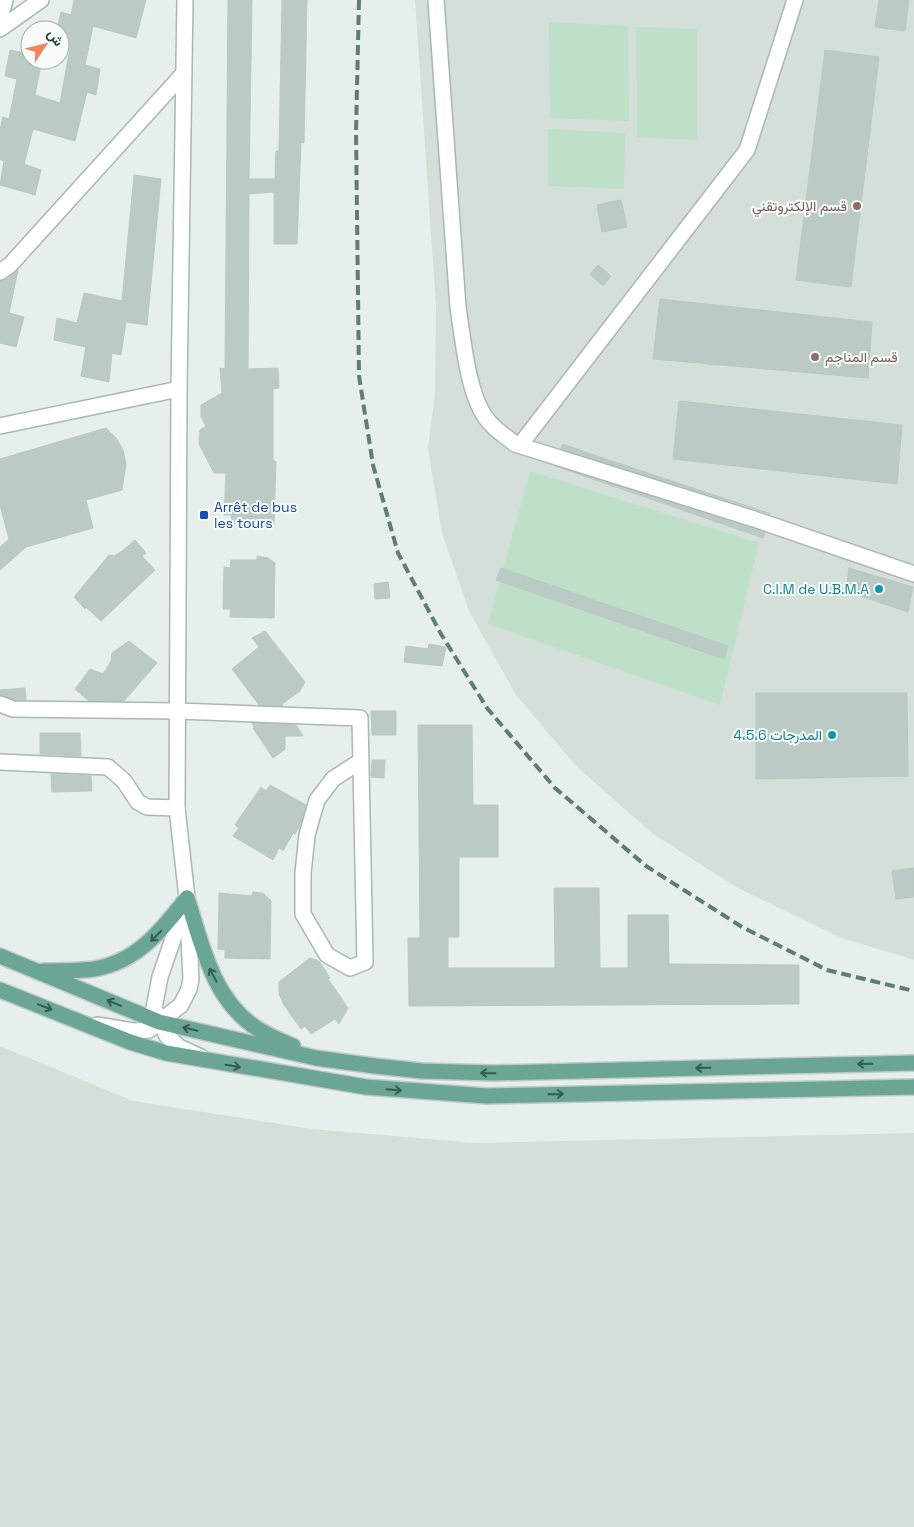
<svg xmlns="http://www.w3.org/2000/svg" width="914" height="1527" font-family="'Space Grotesk',Vazirmatn,sans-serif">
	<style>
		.built { fill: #d4dfda }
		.green { fill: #bfe0c8 }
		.building { fill: #bbcac4; stroke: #b8c9c2 }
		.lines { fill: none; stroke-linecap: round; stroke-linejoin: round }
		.minor-casing { stroke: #a8b8b2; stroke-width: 18 }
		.major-casing { stroke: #c2cac8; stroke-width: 18 }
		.minor { stroke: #fff; stroke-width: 15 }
		.major { stroke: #6aa596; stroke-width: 15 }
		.rail { stroke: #5f7d75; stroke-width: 4; stroke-dasharray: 10 5; stroke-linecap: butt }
		.oneway { stroke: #365b51 }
		.education-dot { fill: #8d6e63; stroke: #f7fbf9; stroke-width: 2 }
		.transit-dot { fill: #1a4fb4; stroke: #f7fbf9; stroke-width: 2 }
		.culture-dot { fill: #0f9aa8; stroke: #f7fbf9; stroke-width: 2 }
		.labels { text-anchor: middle; stroke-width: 4; stroke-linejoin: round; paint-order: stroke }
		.education-label { font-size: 14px; fill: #785e54; stroke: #f7fbf9; text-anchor: end }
		.transit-label { font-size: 14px; fill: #164399; stroke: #f7fbf9; text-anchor: start }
		.culture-label { font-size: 14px; fill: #0d838f; stroke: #f7fbf9; text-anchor: end }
	</style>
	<rect width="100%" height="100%" fill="#e6efeb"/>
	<g class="built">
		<path d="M415,0h499v960l-75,-23 -103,-50 -83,-53 -76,-67 -61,-72 -47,-84 -27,-78 -14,-84 7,-55 1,-88z"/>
		<path d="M0,1046l133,55 178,28 165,14 438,-10v394h-914z"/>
	</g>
	<g class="green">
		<path d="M549,22l79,4 1,95 -79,-3z"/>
		<path d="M636,27l61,2v111l-60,-3z"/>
		<path d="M548,129l77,4 -1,56 -76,-3z"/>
		<path d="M530,471l229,72 -39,162 -232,-81z"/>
	</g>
	<g class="building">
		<path d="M74,0h72l-10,38 -43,-12 -8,39 15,4 -4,26 -9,-3 -12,49 -42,-12 -9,35 17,6 -6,25 -35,-10 4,-24 -4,-2v-29l3,-13 6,2 8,-40 -12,-3 5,-26 20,4v6h12l-7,35 25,8 10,-55 -10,-3v-15h-3l4,-18 10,3z"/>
		<path d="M228,0h24l-3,179h26l1,-28h3l3,-151h25l-3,143 -3,-1 -4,102h-23v-52l-25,2 -1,175 30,-1 1,20 -6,1v71l3,2 -2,63 -42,-2 -1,-8h-7l2,-42h-12l-15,-29 1,-14 6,-4 -5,-9v-12l21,-12 -2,-25 5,1z"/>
		<path d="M879,0h30l-4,31 -30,-4z"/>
		<path d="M825,50l54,7 -28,230 -55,-7z"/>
		<path d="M134,175l27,4 -14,146 -21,-3 -5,33 -9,-2 -3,29 -28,-6 5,-29 -32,-7 3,-22 20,5 7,-30 38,8z"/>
		<path d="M621,200l6,27 -25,5 -5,-27z"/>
		<path d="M598,265l13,11 -8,10 -13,-12z"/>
		<path d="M18,270l-9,43 15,4 -8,30 -16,-4v-62z"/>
		<path d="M660,299l212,23 -4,56 -215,-19z"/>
		<path d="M679,401l223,24 -5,59 -224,-25z"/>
		<path d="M106,428l10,10 7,12 3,14 -4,26 -36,10 7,28 -67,19 -26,23v-23l9,-8 -9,-34v-46z"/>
		<path d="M563,444l34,12 174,58 -210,-65z"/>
		<path d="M555,466l196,62 14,5 -2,5z"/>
		<path d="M135,540l11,13 -4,3 13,14 -54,51 -15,-14 -1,2 -11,-12 35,-42 5,1 7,-4z"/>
		<path d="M257,556l11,2 7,5 -1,55 -44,-1 1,-8h-8l1,-42 6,1 1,-8h26z"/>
		<path d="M501,568l227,78 -4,13 -228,-79z"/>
		<path d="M849,568l64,19 -5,25 -62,-21z"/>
		<path d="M388,582l2,16 -15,1 -1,-15z"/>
		<path d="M265,631l40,51 -5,9 -18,13 1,2 -24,-1 -27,-36 27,-22 -7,-9z"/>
		<path d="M129,641l28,22 -33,38h-35l-14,-12 15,-20 13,5 8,-13 1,-8z"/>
		<path d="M429,644l17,3 -4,19 -38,-4 2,-16 22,3z"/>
		<path d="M25,688l1,12h-11l-15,-5v-5z"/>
		<path d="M756,693h151l1,83 -152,3z"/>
		<path d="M371,711h25v24h-24z"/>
		<path d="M252,723l44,2 7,11h-18v13l-12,9 -20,-30 1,-1z"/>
		<path d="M418,725h54l1,80h25v52h-39v80h-11v31h107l-1,-80h45l1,80h28v-53h40l1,49 130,1v39l-390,2 -1,-68h12z"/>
		<path d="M40,733h40l1,23 -41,-2z"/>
		<path d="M372,760h13l-1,18 -13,-1z"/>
		<path d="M51,774l40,2 1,15 -40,1z"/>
		<path d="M270,785l36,20 -6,21 -5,8 -2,-1 -10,18 -4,-3 -6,12 -40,-24 6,-8 -4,-3 26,-38 5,4z"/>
		<path d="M914,868v29l-18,2 -4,-28z"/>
		<path d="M253,892l10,1 8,8 -1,58 -45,-1v-8l-7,-1 1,-56 33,3z"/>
		<path d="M310,958l9,3 11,17 -2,1 20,29 -9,16 -4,-5 -24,15 -6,-8 -4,3 -17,-24 -5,-11v-12z"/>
	</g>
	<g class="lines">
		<defs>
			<g id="minor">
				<path d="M436,0l22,307c5,31 10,95 33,117 7,8 16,13 24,20l239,75 160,55"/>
				<path d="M0,18l5,-18"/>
				<path d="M0,29l41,-29"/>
				<path d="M0,272l10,-7 174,-192"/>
				<path d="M0,426l179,-37"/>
				<path d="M520,445l227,-295 48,-150"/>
				<path d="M0,704l13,5 166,2 181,7 5,244 -15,6 -23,-13 -24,-41v-41l4,-38 10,-35 16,-21 26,-17"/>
				<path d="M0,762l108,5 16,14 14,21 9,5 30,1"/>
				<path d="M184,907l-24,70 -6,31 13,28 12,11 22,10"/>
				<path d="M97,1025l36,6 16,-1 32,-25 8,-16 2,-10 -4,-81 -10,-90 2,-419 6,-389"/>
			</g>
			<g id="major">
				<path d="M187,898c15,47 26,103 71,131 11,7 23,12 35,17"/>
				<path d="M0,956l159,66 157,36 59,8 47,5 72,2 420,-10"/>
				<path d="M43,971c17,0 34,0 51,-2 43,-7 67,-38 93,-71"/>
				<path d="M0,990l130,52 36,11 200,34 121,9 427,-9"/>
			</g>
		</defs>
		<use href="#minor" class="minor-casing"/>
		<use href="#major" class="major-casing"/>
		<use href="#minor" class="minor"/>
		<use href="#major" class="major"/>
		<path class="rail" d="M359,0l-3,132 3,244 14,89 25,88 43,81 46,74 68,80 91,78 96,61 85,43 87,21"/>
	</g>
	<defs><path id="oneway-shaft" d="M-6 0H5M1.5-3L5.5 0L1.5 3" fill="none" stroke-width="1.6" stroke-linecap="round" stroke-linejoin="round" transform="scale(1.25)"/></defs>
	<g class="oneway">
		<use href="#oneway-shaft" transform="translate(156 936) rotate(135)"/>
		<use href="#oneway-shaft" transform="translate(213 975) rotate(-118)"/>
		<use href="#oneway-shaft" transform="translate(114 1003) rotate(-157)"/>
		<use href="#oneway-shaft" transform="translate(45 1007) rotate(21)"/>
		<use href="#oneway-shaft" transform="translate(190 1029) rotate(-167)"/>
		<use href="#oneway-shaft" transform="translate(865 1064) rotate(179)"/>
		<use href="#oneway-shaft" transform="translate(233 1066) rotate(9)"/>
		<use href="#oneway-shaft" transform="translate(703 1068) rotate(179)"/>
		<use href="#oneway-shaft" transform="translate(488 1073) rotate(-179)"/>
		<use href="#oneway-shaft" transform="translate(394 1090) rotate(5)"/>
		<use href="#oneway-shaft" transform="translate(556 1094) rotate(-1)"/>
	</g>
	<g class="education-dot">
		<circle cx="857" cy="206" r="5"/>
		<circle cx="815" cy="357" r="5"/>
	</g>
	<rect class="transit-dot" x="199" y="510" width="10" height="10" rx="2.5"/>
	<g class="culture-dot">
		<circle cx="879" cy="589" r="5"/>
		<circle cx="832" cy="735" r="5"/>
	</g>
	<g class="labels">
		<g class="education-label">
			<text x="847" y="211">قسم الإلكتروتقني</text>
			<text x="825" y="362" text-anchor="start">قسم المناجم</text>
		</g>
		<g class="transit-label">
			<text x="214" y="512">Arrêt de bus<tspan x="214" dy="16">les tours</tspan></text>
		</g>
		<g class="culture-label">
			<text x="869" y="594">C.I.M de U.B.M.A</text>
			<text x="822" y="740">المدرجات 4،5،6</text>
		</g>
	</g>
	<g transform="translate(45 45) rotate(55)"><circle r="24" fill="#f7fbf9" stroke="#a3b1ad"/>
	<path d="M0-4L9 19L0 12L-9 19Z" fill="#f4845f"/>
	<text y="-8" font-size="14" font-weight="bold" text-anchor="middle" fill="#24423a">ش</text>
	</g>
</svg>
